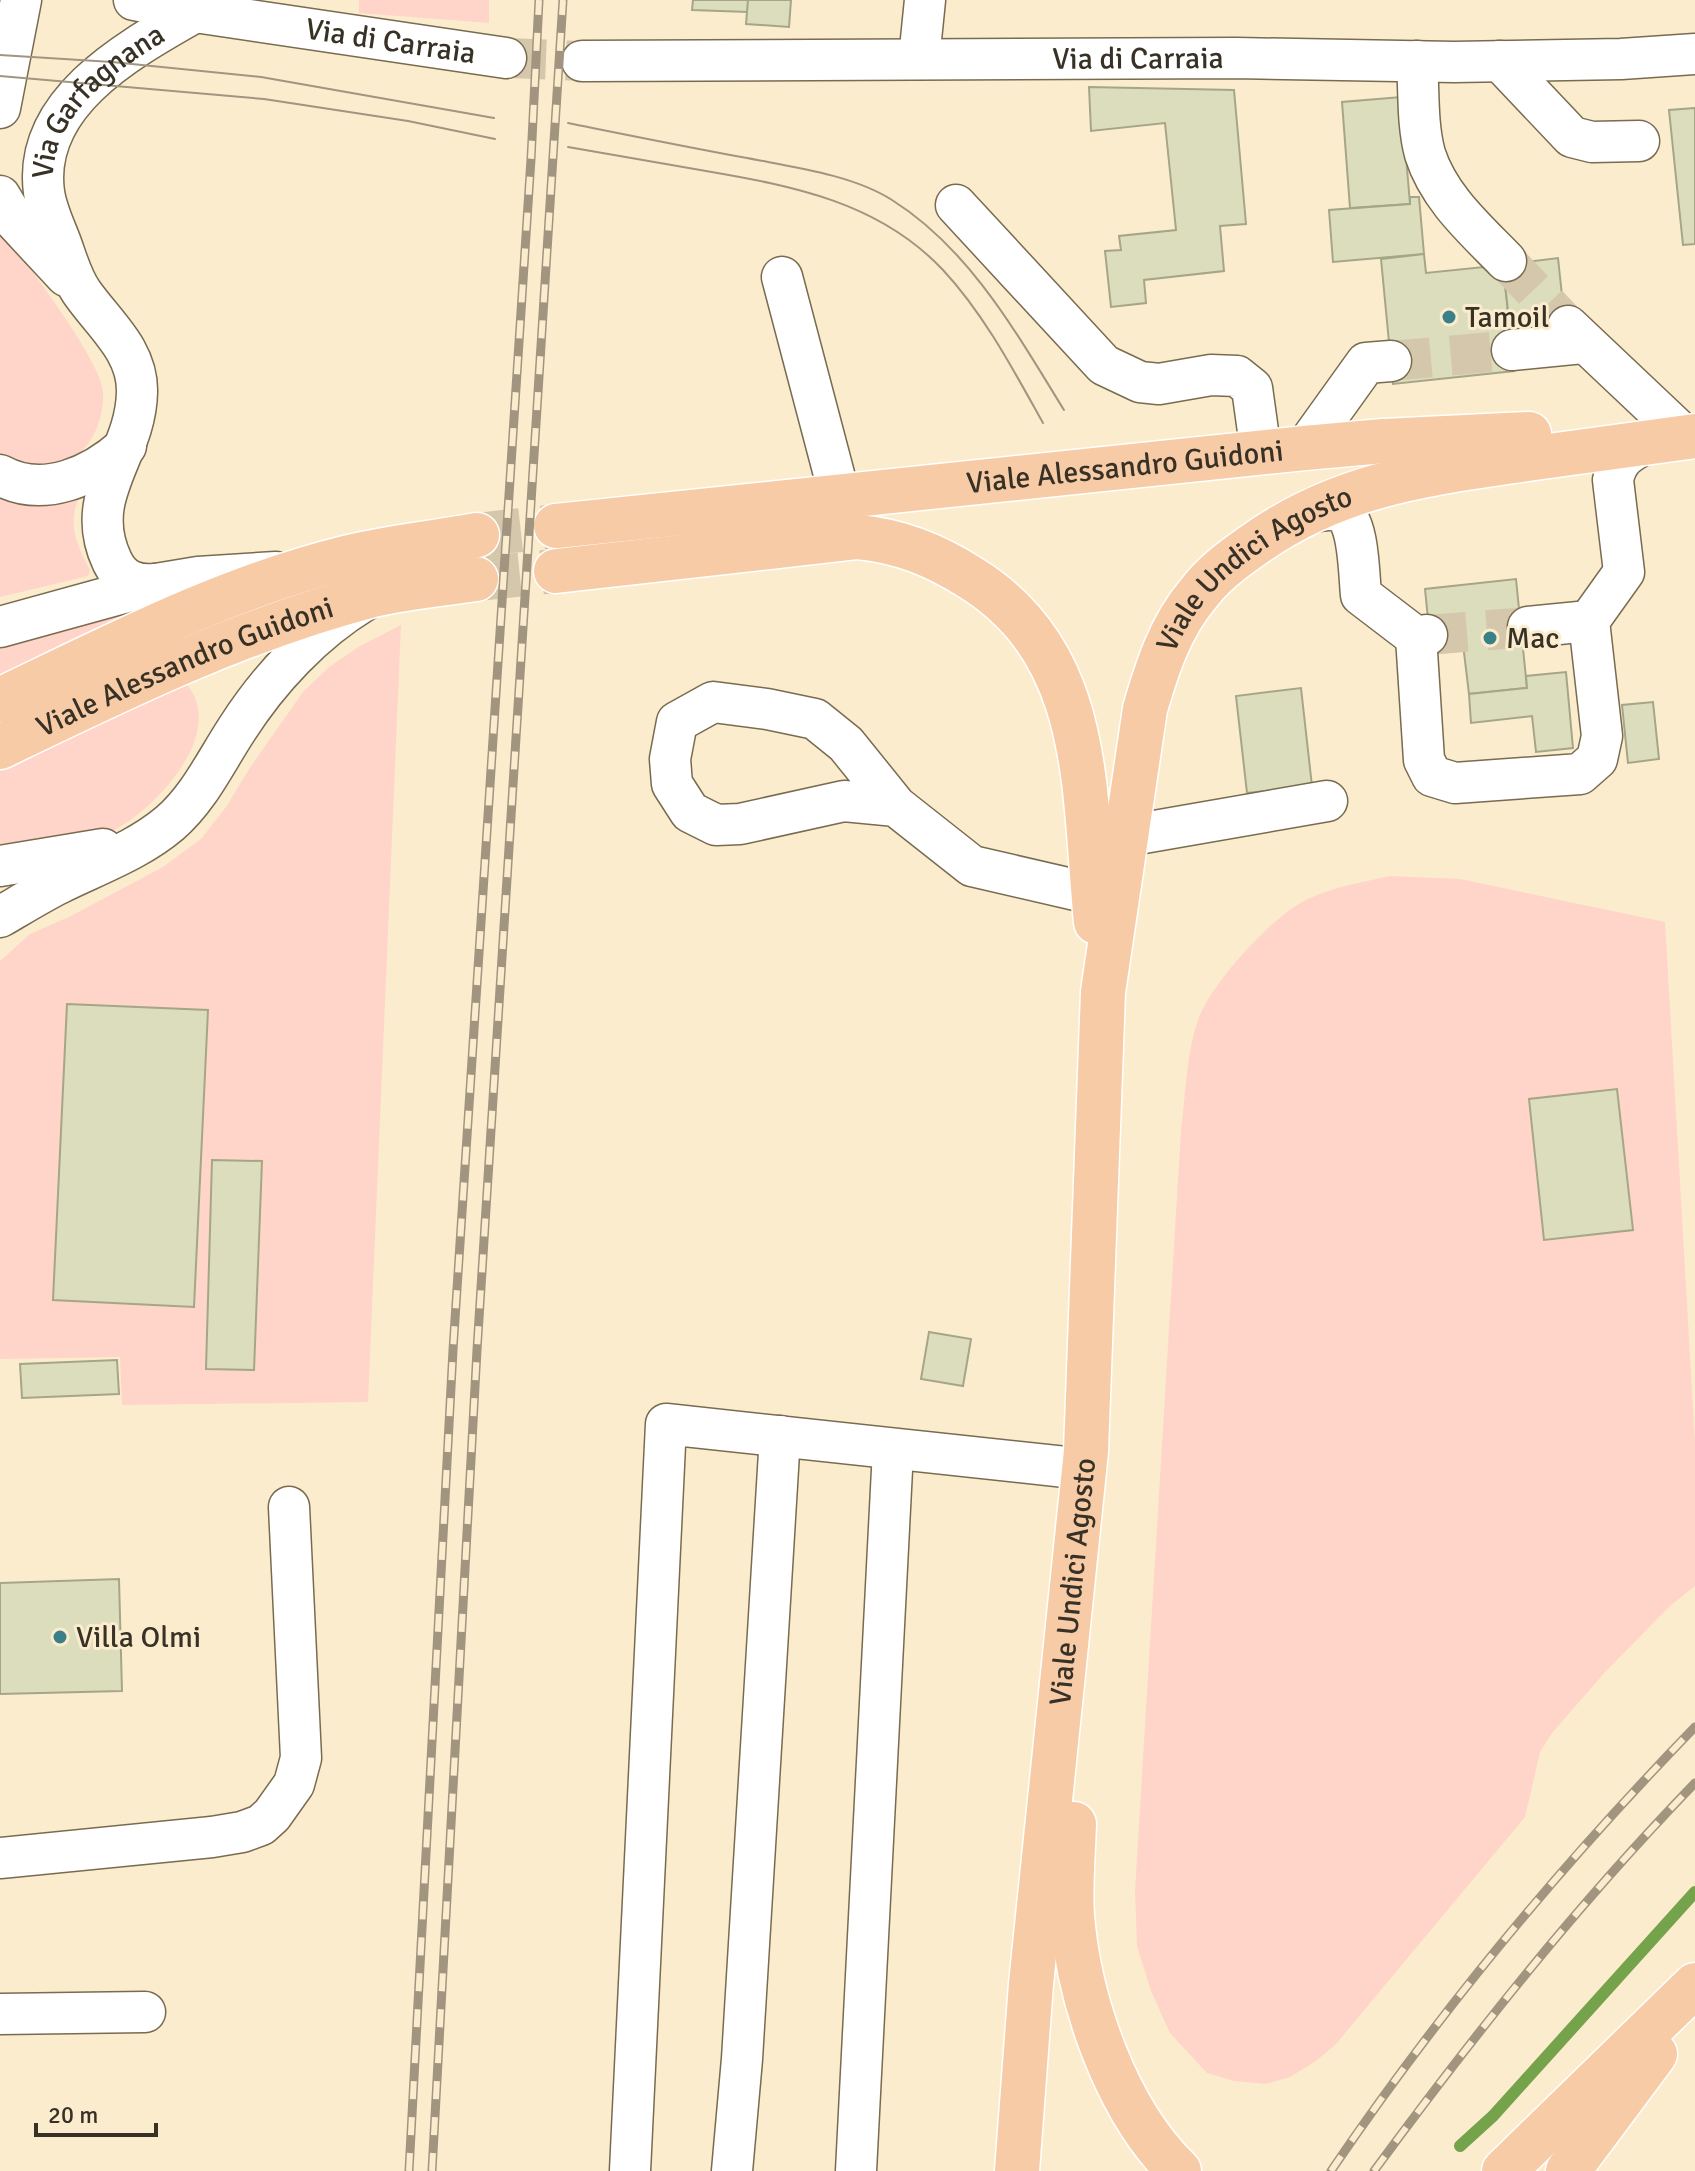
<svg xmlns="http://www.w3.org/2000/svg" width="1695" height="2171" font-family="Signika,sans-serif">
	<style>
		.green { fill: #ffd4c9 }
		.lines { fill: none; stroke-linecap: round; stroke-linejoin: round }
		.stream { stroke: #75a34b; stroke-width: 12 }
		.building { fill: #dcddbc; stroke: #a5a687; stroke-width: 2 }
		.minor-tunnel { stroke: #d5c7ac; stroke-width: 40; stroke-dasharray: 40 20; stroke-linecap: butt }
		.major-tunnel { stroke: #d5c7ac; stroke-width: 44; stroke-dasharray: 44 22; stroke-linecap: butt }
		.minor-casing { stroke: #786b50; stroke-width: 43 }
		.major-casing { stroke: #fff; stroke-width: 47 }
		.minor { stroke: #fff; stroke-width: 40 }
		.major { stroke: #f8cba7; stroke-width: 44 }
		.tram { stroke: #a19580; stroke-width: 2 }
		.rail-casing { stroke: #a19580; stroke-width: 9 }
		.rail { stroke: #fcecce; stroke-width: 6; stroke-dasharray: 18; stroke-linecap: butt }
		.poi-dot { fill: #398088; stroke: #fcecce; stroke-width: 3 }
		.labels { text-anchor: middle; stroke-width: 6; stroke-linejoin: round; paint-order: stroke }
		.street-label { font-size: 30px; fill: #373126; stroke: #fcecce }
		.poi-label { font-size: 30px; fill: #373126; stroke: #fcecce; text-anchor: start }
	</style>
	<rect width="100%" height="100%" fill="#fcecce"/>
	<g class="green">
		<path d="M359,0h130v23l-130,-10z"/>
		<path d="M0,226c22,33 101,133 103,166 1,14 -3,30 -9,42 -7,13 -15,22 -30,28 -21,8 -47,8 -64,-6z"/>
		<path d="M75,495l4,3c-12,26 -2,48 11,72l-2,6 -88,21v-101z"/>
		<path d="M130,613l-121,60 -9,4v-29l18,-8z"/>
		<path d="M401,625l-33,777 -246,3 -2,-48 -120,2v-398l30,-27 41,-18 92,-49 38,-28 25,-32 25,-41 52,-74 26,-25 31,-21z"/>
		<path d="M165,684h21c44,48 -36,134 -83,151 -29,10 -72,13 -103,19v-84z"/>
		<path d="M1390,876l70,3 205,43 30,521v143l-24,19 -65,66 -54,62 -12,19 -15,65 -189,227 -20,17 -26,16 -24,7 -32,-3 -27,-8 -37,-40 -19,-42 -14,-45 -2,-55 46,-761c5,-36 5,-80 19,-115 14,-34 74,-101 108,-116 26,-12 55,-17 82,-23z"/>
	</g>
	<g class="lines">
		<path class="stream" d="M1460,2146l33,-30 202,-224"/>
	</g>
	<g class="building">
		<path d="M693,0h55v12l-56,-2z"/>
		<path d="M748,0h43l-2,27 -43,-3z"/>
		<path d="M1089,87l145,3 12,134 -26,2 4,45 -80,9 2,23 -35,4 -6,-56 16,-1 -2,-14 57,-6 -11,-107 -74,8z"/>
		<path d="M1401,97l9,107 -60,4 -8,-106z"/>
		<path d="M1695,108v136l-12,1 -14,-135z"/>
		<path d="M1410,197h9l5,57 -91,8 -4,-52 81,-6z"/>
		<path d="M1424,254l2,19 77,-8 11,106 -121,13 -12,-125z"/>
		<path d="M1558,258l6,56 -55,6 -6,-55z"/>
		<path d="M1516,579l11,109 -58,6 -7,-58 -32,3 -5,-50z"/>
		<path d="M1566,672l7,76 -37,4 -4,-36 -61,7 -2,-29 58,-6 -1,-12z"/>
		<path d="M1301,688l11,98 -65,7 -11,-97z"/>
		<path d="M1653,702l6,57 -31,4 -6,-58z"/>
		<path d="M67,1004l141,6 -14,297 -141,-7z"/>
		<path d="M1617,1089l16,141 -89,10 -15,-141z"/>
		<path d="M212,1160l50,1 -8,209 -48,-1z"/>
		<path d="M929,1332l42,7 -8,47 -42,-7z"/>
		<path d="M117,1360l2,34 -97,4 -2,-34z"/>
		<path d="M119,1579l3,112 -122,3v-111z"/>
	</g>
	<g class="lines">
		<g class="minor-tunnel">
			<path d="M506,58l76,3"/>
			<path d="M1506,261l62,65"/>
			<path d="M1391,361l121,-11"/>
			<path d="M1427,635l101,-8"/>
		</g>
		<g class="major-tunnel">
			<path d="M477,535l79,-9"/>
			<path d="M476,579l80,-8"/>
		</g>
		<defs>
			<g id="minor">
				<path id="s1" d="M134,0l61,12 311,46"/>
				<path d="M919,59l6,-59"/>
				<path id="s2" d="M582,61l654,-3 218,4 167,-3 74,-5"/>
				<path d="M1417,61c2,30 0,64 8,93 14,44 50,75 81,107"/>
				<path d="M1500,61l72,76 20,5 47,-1"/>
				<path d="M0,108l21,-108"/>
				<path d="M0,196l15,25 51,55"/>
				<path d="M956,205l148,160 36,17 19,2 52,-9 26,1 15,12 9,65"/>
				<path d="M782,277l58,220"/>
				<path d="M1568,326l110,104"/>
				<path d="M1512,350l71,-7"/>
				<path d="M1305,448l61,-85 25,-2"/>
				<path d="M0,475c43,24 93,1 126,-29"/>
				<path d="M1303,514c12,-2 26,-7 38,-2 18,7 18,64 20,83l55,42 11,-2"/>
				<path id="s3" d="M156,584c-20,2 -35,-4 -44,-23 -31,-66 24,-105 25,-169 1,-41 -32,-67 -54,-98 -12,-16 -17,-39 -24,-56 -6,-15 -13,-30 -15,-46 -12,-90 86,-143 151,-180"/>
				<path d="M0,627l156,-43 42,-7 78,-5"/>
				<path d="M1528,627l61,-6 35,-49 -11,-92c4,-22 16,-28 35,-38"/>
				<path d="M1416,637l8,123 8,16 23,7 125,-9 17,-15 5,-23 -13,-115"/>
				<path d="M896,806l-50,-62 -31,-25 -48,-10 -54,-7 -36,20 -7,37 2,25 18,28 26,13 24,-1 104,-23 52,5 76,60 121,28"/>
				<path d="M1126,836l201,-35"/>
				<path d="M0,866l103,-17"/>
				<path d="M0,917c19,-11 38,-23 58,-33 38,-19 79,-33 112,-61 29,-25 46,-62 67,-94 32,-50 76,-97 127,-128"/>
				<path d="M0,1858l212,-21 30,-5 19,-7 11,-10 22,-31 7,-26 -12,-251"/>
				<path d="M0,2014l145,-2"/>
				<path d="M630,2171l36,-747 418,45"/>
				<path d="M732,2171l10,-112 38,-623"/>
				<path d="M856,2171l37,-721"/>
			</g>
			<g id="major">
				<path id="s4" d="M556,526l749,-78 78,-7 146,-7"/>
				<path d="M556,571l302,-34c42,4 77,18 113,41 124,77 112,216 125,344"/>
				<path d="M0,700c111,-53 224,-112 345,-142 43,-11 88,-15 132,-23"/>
				<path id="s5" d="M0,747c122,-59 242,-118 373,-152 33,-8 69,-11 103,-16"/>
				<path d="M1074,1824c-1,30 -4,62 -2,92 7,85 44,194 107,255"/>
				<path id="s6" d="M1017,2171l14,-187 55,-533 17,-459 42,-283c12,-41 25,-82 53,-115 15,-20 34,-34 54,-48 86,-62 173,-72 275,-87 56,-8 112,-15 168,-23"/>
				<path d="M1504,2171l191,-186"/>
				<path d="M1568,2171l87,-117"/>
			</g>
		</defs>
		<use href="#minor" class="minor-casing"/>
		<use href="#major" class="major-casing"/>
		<use href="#minor" class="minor"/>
		<use href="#major" class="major"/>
		<g class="tram">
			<path d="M0,55l112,7 149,15 233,41"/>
			<path d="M0,76l264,23 144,22 87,18"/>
			<path d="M568,123c60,12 119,24 179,35 46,9 106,17 145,42 78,49 125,134 172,210"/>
			<path d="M568,147c46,8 92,16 138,24 87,15 173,31 237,99 41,44 71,101 100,153"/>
		</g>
		<defs>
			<g id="rail">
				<path d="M409,2171l44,-821 78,-1191 8,-159"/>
				<path d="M432,2171l45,-821 86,-1350"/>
				<path d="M1331,2171c108,-159 230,-306 364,-444"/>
				<path d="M1374,2171c100,-136 204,-267 321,-388"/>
			</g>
		</defs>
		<use href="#rail" class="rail-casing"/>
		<use href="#rail" class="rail"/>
	</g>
	<g class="poi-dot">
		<circle cx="1449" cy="317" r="8"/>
		<circle cx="1490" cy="638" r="8"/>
		<circle cx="60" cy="1637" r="8"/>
	</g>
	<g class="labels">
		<g class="street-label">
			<text dy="10" stroke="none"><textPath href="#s1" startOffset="260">Via di Carraia</textPath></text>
			<text dy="10" stroke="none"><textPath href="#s2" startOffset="556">Via di Carraia</textPath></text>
			<text dy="10" stroke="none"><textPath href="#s3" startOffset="566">Via Garfagnana</textPath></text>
			<text dy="10" stroke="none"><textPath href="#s4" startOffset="572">Viale Alessandro Guidoni</textPath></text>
			<text dy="10" stroke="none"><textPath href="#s6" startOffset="1656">Viale Undici Agosto</textPath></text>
			<text dy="10" stroke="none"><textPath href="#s5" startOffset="202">Viale Alessandro Guidoni</textPath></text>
			<text dy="10" stroke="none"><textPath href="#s6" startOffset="592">Viale Undici Agosto</textPath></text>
		</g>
		<g class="poi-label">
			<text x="1465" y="327">Tamoil</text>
			<text x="1506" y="648">Mac</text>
			<text x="76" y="1647">Villa Olmi</text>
		</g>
	</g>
	<path d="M36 2123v12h120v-12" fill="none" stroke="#373126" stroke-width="4"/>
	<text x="48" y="2123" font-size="24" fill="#373126" stroke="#fcecce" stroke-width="6" paint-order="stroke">20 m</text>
</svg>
